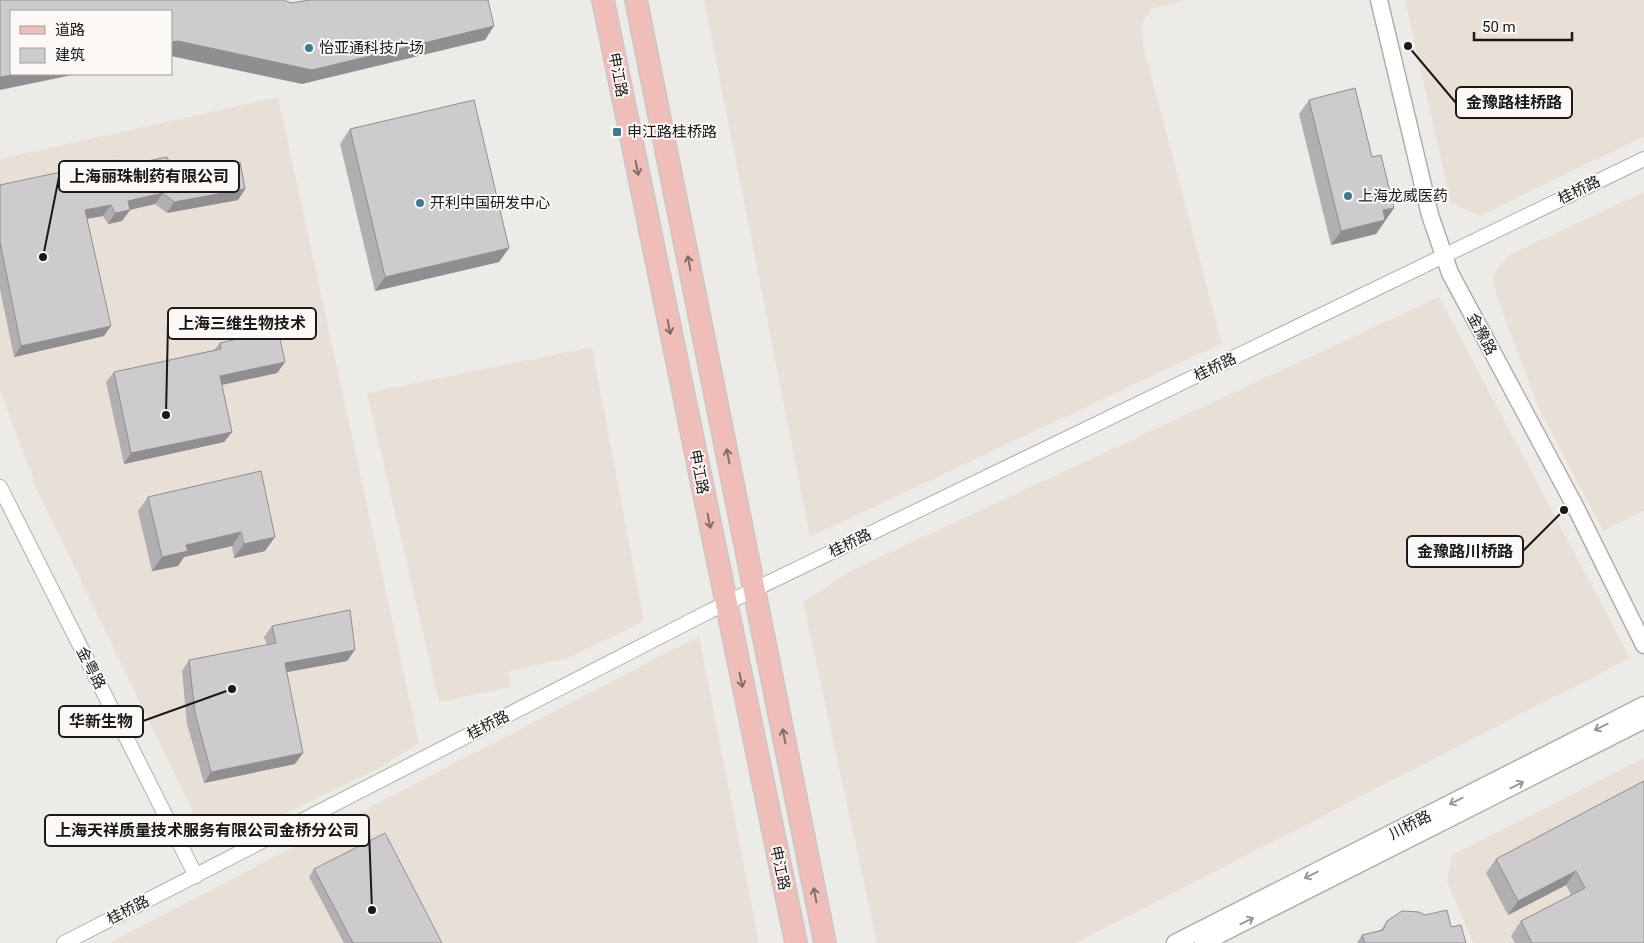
<svg xmlns="http://www.w3.org/2000/svg" width="1644" height="943" font-family="Roboto,'Noto Sans SC',sans-serif">
	<style>
		.built { fill: #e8e0d7 }
		.lines { fill: none; stroke-linecap: round; stroke-linejoin: round }
		.minor-casing { stroke: #b0aeab; stroke-width: 16 }
		.tertiary-casing { stroke: #b0aeab; stroke-width: 19 }
		.primary-casing { stroke: #c8c8c8; stroke-width: 24 }
		.minor { stroke: #fff; stroke-width: 14 }
		.tertiary { stroke: #fff; stroke-width: 16 }
		.primary { stroke: #efbeb9; stroke-width: 21 }
		.wall { fill: #b1afb1 }
		.shaded-wall { fill: #908e90 }
		.building { fill: #cecbce; stroke: #908e90 }
		.oneway { stroke: #846c68 }
		.oneway2 { stroke: #989897 }
		.poi-dot { fill: #3d7a91; stroke: #fbf8f5; stroke-width: 2 }
		.labels { text-anchor: middle; stroke-width: 4; stroke-linejoin: round; paint-order: stroke }
		.poi-label { font-size: 15px; fill: #1a1918; stroke: #fbf8f5; text-anchor: start }
		.street-label { font-size: 15px; fill: #1a1918; stroke: #fbf8f5 }
		.leader { fill: none; stroke: #1a1918; stroke-width: 2 }
		.callout-dot { fill: #1a1918; stroke: #fbf8f5; stroke-width: 2 }
		.callout { fill: #fbf8f5; stroke: #1a1918; stroke-width: 2 }
		.callout-label { font-size: 16px; text-anchor: middle; font-weight: bold; fill: #1a1918 }
	</style>
	<rect width="100%" height="100%" fill="#edebe8"/>
	<g class="built">
		<path d="M704,0h483l-35,8 -10,15 1,22 79,298 -412,194z"/>
		<path d="M1405,0h239v136l-164,80 -29,-13z"/>
		<path d="M278,97l141,646 -38,24 -129,63 -17,3 -27,-5 -11,-8 -160,-330 -37,-100v-231z"/>
		<path d="M1644,192v319l-41,20 -66,-127 -41,-110 -4,-18 17,-21z"/>
		<path d="M1439,297l191,361 -554,285h-199l-74,-341 47,-31z"/>
		<path d="M592,347l52,274 -75,37 -61,13 3,16 -72,15 -72,-309z"/>
		<path d="M699,636l60,307h-650z"/>
		<path d="M1644,758v185h-171l-26,-62 5,-26z"/>
	</g>
	<g class="lines">
		<defs>
			<g id="minor">
				<path d="M0,487l196,389"/>
				<path d="M64,943l646,-332 934,-452"/>
			</g>
			<g id="tertiary">
				<path d="M1379,0l51,215 20,58 126,235 68,137"/>
				<path d="M1175,943l469,-238"/>
				<path d="M1203,943l441,-223"/>
			</g>
			<g id="primary">
				<path d="M603,0l193,943"/>
				<path d="M636,0l189,943"/>
			</g>
		</defs>
		<use href="#minor" class="minor-casing"/>
		<use href="#tertiary" class="tertiary-casing"/>
		<use href="#primary" class="primary-casing"/>
		<use href="#minor" class="minor"/>
		<use href="#tertiary" class="tertiary"/>
		<use href="#primary" class="primary"/>
	</g>
	<g class="wall">
		<path d="M1309,100l63,57 22,51 -18,26 -45,11 -32,-131z"/>
		<path d="M350,129l159,119 -10,14 -124,29 -35,-147z"/>
		<path d="M125,166l120,23 -7,11 -71,13 -12,-9 -25,6 -8,11 -14,3 -5,-8 -16,3 17,117 -90,21 -14,-68v-104z"/>
		<path d="M220,343l65,19 -8,11 -55,12 10,47 -8,10 -100,22 -18,-82 8,-10 100,-22z"/>
		<path d="M261,471l4,80 -31,7 -2,-12 -48,11 -6,9 -26,5 -14,-60 10,-14z"/>
		<path d="M272,626l75,35 -61,11 9,92 -91,19 -17,-59 -5,-53 7,-11 78,-15 -3,-8z"/>
		<path d="M1644,781v162h-129l-4,-7 10,-15 50,-26 -5,-10 -58,30 -22,-42 10,-14z"/>
		<path d="M314,869l128,74h-98l-35,-66z"/>
		<path d="M1387,921l64,6 15,16h-109l5,-8 19,-5z"/>
	</g>
	<g class="shaded-wall">
		<path d="M494,26l-9,14 -183,44 -131,-28v-14l7,-1z"/>
		<path d="M18,74h59l-77,16v-13z"/>
		<path d="M245,189l-7,11 -71,13 7,-11z"/>
		<path d="M163,193l-8,11 -35,8 8,-11z"/>
		<path d="M111,205l-8,11 -26,4 8,-10z"/>
		<path d="M1394,208l-18,26 -45,11 10,-14 42,-21z"/>
		<path d="M130,210l-8,11 -14,3 7,-11z"/>
		<path d="M509,248l-10,14 -124,29 10,-14z"/>
		<path d="M111,326l-7,10 -90,21 7,-11z"/>
		<path d="M285,362l-8,11 -65,14 8,-11z"/>
		<path d="M232,432l-8,10 -100,22 7,-11z"/>
		<path d="M241,532l-9,14 -48,11 -6,9 -26,5 10,-14 24,-12z"/>
		<path d="M275,537l-10,14 -31,7 10,-14z"/>
		<path d="M355,650l-8,11 -70,13 8,-11z"/>
		<path d="M303,753l-8,11 -91,19 7,-11z"/>
		<path d="M1576,871l-10,14 -58,30 10,-14z"/>
	</g>
	<g class="building">
		<path d="M0,0h284l7,3 19,-3h178l6,26 -182,44 -134,-29 -7,1v-31h-160v63h7l-18,3z"/>
		<path d="M1355,88l17,69 9,-2 13,53 -11,2 2,10 -44,11 -32,-131z"/>
		<path d="M474,100l35,148 -124,29 -35,-148z"/>
		<path d="M167,157l8,19 65,-14 5,27 -71,13 -11,-9 -35,8 2,9 -15,3 -4,-8 -26,5 26,116 -90,20 -21,-104v-57l117,-25 8,6z"/>
		<path d="M278,330l7,32 -65,14 12,56 -101,21 -17,-81 107,-23 -1,-6z"/>
		<path d="M261,471l14,66 -31,7 -3,-12 -55,13 2,6 -26,6 -14,-60z"/>
		<path d="M350,610l5,40 -70,13 18,90 -92,19 -16,-59 -6,-53 87,-17 -4,-17z"/>
		<path d="M1644,781v162h-112l-11,-22 64,-33 -9,-17 -58,30 -22,-42z"/>
		<path d="M385,833l57,110h-89l-39,-74z"/>
		<path d="M1447,910l4,17 10,-2 5,18h-101l-3,-8 21,-5 4,-9 15,-10 17,1 6,3z"/>
	</g>
	<defs><path id="oneway-shaft" d="M-6 0H5M1.5-3L5.5 0L1.5 3" fill="none" stroke-width="1.6" stroke-linecap="round" stroke-linejoin="round" transform="scale(1.25)"/></defs>
	<g class="oneway">
		<use href="#oneway-shaft" transform="translate(637 168) rotate(79)"/>
		<use href="#oneway-shaft" transform="translate(689 263) rotate(-101)"/>
		<use href="#oneway-shaft" transform="translate(669 327) rotate(79)"/>
		<use href="#oneway-shaft" transform="translate(728 456) rotate(-101)"/>
		<use href="#oneway-shaft" transform="translate(709 521) rotate(79)"/>
		<use href="#oneway-shaft" transform="translate(741 680) rotate(78)"/>
		<use href="#oneway-shaft" transform="translate(784 736) rotate(-101)"/>
		<use href="#oneway-shaft" transform="translate(815 895) rotate(-101)"/>
	</g>
	<g class="oneway2">
		<use href="#oneway-shaft" transform="translate(1601 727) rotate(153)"/>
		<use href="#oneway-shaft" transform="translate(1517 785) rotate(-27)"/>
		<use href="#oneway-shaft" transform="translate(1456 801) rotate(153)"/>
		<use href="#oneway-shaft" transform="translate(1311 875) rotate(153)"/>
		<use href="#oneway-shaft" transform="translate(1247 921) rotate(-27)"/>
	</g>
	<g class="poi-dot">
		<circle cx="309" cy="48" r="5"/>
		<rect x="612" y="127" width="10" height="10" rx="2.5"/>
		<circle cx="1348" cy="196" r="5"/>
		<circle cx="420" cy="203" r="5"/>
	</g>
	<g class="labels">
		<g class="poi-label">
			<text x="319" y="53">怡亚通科技广场</text>
			<text x="627" y="137">申江路桂桥路</text>
			<text x="1358" y="201">上海龙威医药</text>
			<text x="430" y="208">开利中国研发中心</text>
		</g>
		<g class="street-label">
			<text transform="translate(618 75) rotate(79)" y="5">申江路</text>
			<text transform="translate(1579 190) rotate(-26)" y="5">桂桥路</text>
			<text transform="translate(1482 334) rotate(62)" y="5">金豫路</text>
			<text transform="translate(1215 367) rotate(-26)" y="5">桂桥路</text>
			<text transform="translate(699 472) rotate(79)" y="5">申江路</text>
			<text transform="translate(850 543) rotate(-26)" y="5">桂桥路</text>
			<text transform="translate(91 668) rotate(63)" y="5">金粤路</text>
			<text transform="translate(488 725) rotate(-27)" y="5">桂桥路</text>
			<text transform="translate(1410 825) rotate(-27)" y="5">川桥路</text>
			<text transform="translate(780 868) rotate(78)" y="5">申江路</text>
			<text transform="translate(128 910) rotate(-27)" y="5">桂桥路</text>
		</g>
	</g>
	<path class="leader" d="M1408 46L1456 103M43 257L59 177M166 415L168 323M1564 510L1523 551M232 689L143 721M372 910L369 831"/>
	<g class="callout-dot">
		<circle cx="1408" cy="46" r="5"/>
		<circle cx="43" cy="257" r="5"/>
		<circle cx="166" cy="415" r="5"/>
		<circle cx="1564" cy="510" r="5"/>
		<circle cx="232" cy="689" r="5"/>
		<circle cx="372" cy="910" r="5"/>
	</g>
	<g class="callout">
		<rect x="1456" y="87" width="116" height="31" rx="5"/>
		<rect x="59" y="161" width="180" height="31" rx="5"/>
		<rect x="168" y="308" width="148" height="31" rx="5"/>
		<rect x="1407" y="536" width="116" height="31" rx="5"/>
		<rect x="59" y="706" width="84" height="31" rx="5"/>
		<rect x="45" y="815" width="324" height="31" rx="5"/>
	</g>
	<g class="callout-label">
		<text x="1514" y="108">金豫路桂桥路</text>
		<text x="149" y="182">上海丽珠制药有限公司</text>
		<text x="242" y="329">上海三维生物技术</text>
		<text x="1465" y="557">金豫路川桥路</text>
		<text x="101" y="727">华新生物</text>
		<text x="207" y="836">上海天祥质量技术服务有限公司金桥分公司</text>
	</g>
	<rect x="10" y="10" width="162" height="65" fill="#fbf8f5" stroke="#a19f9d"/>
	<rect x="20" y="26" width="25" height="8" fill="#efbeb9" stroke="#a19f9d"/>
	<text x="55" y="35" font-size="15" fill="#1a1918">道路</text>
	<rect x="20" y="48" width="25" height="15" fill="#cecbce" stroke="#a19f9d"/>
	<text x="55" y="60" font-size="15" fill="#1a1918">建筑</text>
	<path d="M1474 32v8h98v-8" fill="none" stroke="#1a1918" stroke-width="2.5"/>
	<text x="1482" y="32" font-size="15" fill="#1a1918" stroke="#fbf8f5" stroke-width="4" paint-order="stroke">50 m</text>
</svg>
